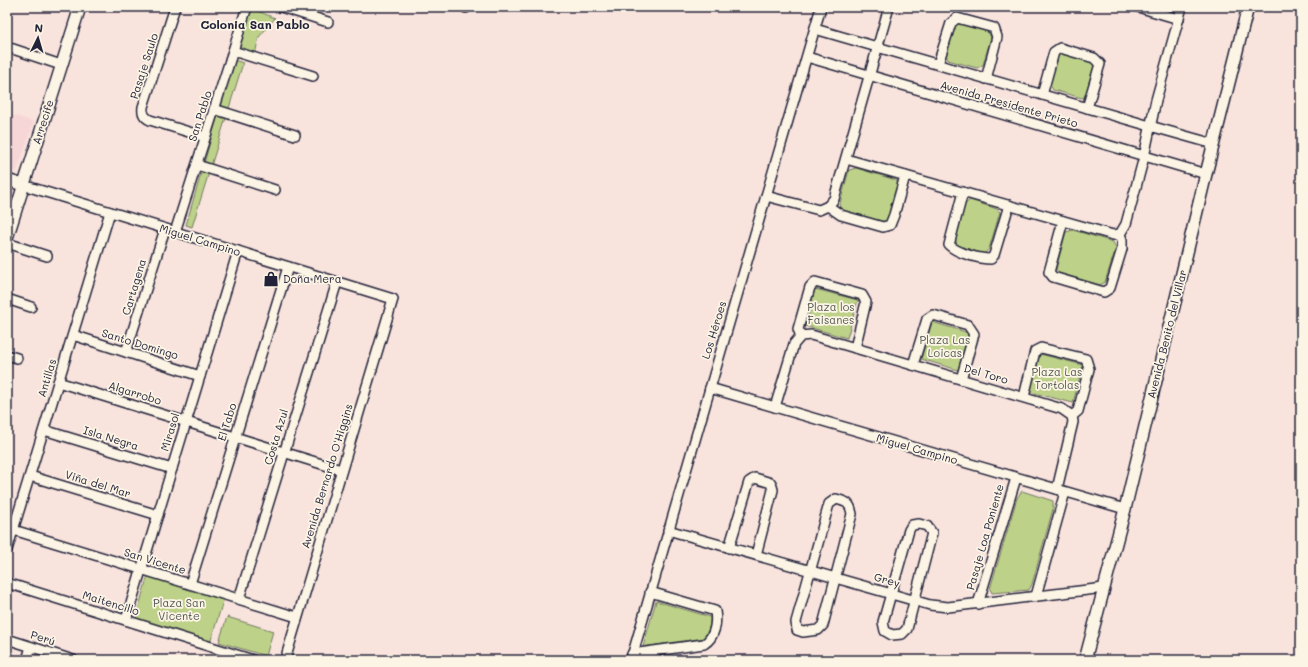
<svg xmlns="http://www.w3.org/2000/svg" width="1308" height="667" font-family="Mali,sans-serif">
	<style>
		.built { fill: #f7d6d7 }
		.green { fill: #bdd288; stroke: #707a62 }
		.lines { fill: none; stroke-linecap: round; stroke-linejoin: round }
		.minor-casing { stroke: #22223b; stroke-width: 12 }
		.tertiary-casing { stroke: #22223b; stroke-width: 14 }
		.minor { stroke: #fcf5e5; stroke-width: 9 }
		.tertiary { stroke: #fcf5e5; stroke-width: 11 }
		.labels { text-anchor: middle; stroke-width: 3.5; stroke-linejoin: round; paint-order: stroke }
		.street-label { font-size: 11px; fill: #22223b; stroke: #fcf5e5 }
		.poi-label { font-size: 11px; fill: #22223b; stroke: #fcf5e5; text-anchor: start }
		.park-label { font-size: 11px; fill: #505752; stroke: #fcf5e5 }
		.neighbourhood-label { font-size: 12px; font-weight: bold; fill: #22223b; stroke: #fcf5e5 }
	</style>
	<rect width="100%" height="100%" fill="#f9e3dd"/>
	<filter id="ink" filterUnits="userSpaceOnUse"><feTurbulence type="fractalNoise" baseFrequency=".025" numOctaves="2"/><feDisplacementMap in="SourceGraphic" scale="8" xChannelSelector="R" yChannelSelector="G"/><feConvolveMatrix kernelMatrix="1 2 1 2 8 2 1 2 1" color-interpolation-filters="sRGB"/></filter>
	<g filter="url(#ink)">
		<path class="built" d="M7,113l27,9 -17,49 -10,-3z"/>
		<g class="green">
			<path d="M250,8l25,10 -16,19 -4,17 -16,-6z"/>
			<path d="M960,23l27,8 4,6 -8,28 -6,3 -29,-8 -2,-5 8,-29z"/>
			<path d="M1064,53l27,8 4,6 -8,28 -5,3 -29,-8 -3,-5 8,-29z"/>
			<path d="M234,60l9,3 -51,164 -6,-2z"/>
			<path d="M856,168l40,12 3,6 -11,34 -4,3 -41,-12 -4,-4 10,-37z"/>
			<path d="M970,200l27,9 3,3 -11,37 -5,5 -27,-9 -2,-7 10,-34z"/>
			<path d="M1073,230l40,12 3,6 -11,34 -5,3 -41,-12 -3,-4 10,-37z"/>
			<path d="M815,289l43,11 -11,38 -42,-12z"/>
			<path d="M932,322l37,11 -11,37 -37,-11z"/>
			<path d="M1040,354l43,11 -10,38 -43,-11z"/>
			<path d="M1022,491l31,10v8l-21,75 -3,6 -37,3 -2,-4 27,-91z"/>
			<path d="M148,575l76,23 -14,45 -75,-23z"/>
			<path d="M656,601l54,16c1,6 -2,16 -6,21l-61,9z"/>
			<path d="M227,617l46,14 -7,25 -47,-14z"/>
		</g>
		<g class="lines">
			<defs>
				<g id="minor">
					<path d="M175,7l-32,100c-1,6 1,10 7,13l55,17"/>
					<path d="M281,7l47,15"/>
					<path d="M1138,7l41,12"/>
					<path d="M466,8v-1"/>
					<path d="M815,29l335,97 64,18"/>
					<path d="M7,47l54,18"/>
					<path d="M233,51l80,25"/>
					<path d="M807,57l399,117"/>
					<path d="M938,64l13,-41 6,-5 37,10 3,9 -11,42"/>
					<path d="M1042,95l12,-43 6,-4 34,10 6,6 -13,44"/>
					<path d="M214,109l81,26"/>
					<path d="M846,159l267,76 7,-1 6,-10 18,-67 12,-57 26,-93"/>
					<path d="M197,165l78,25"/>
					<path d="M23,185l370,114 -108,361"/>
					<path d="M963,192l-14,53c8,8 30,14 42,14l3,-4 15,-50"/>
					<path d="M766,196l53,14 9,-4 6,-7 55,-192"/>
					<path d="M828,206l13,9 42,12 7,-2 4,-10 11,-39"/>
					<path d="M1063,221l-14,51 4,5 51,15 6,-4 12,-39v-9l-2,-6"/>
					<path d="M175,232l72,-225"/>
					<path d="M7,243l40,13"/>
					<path d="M7,299l24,8"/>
					<path d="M73,335l127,41"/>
					<path d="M801,336l-3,-7 12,-42 5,-5 47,13 4,7 -11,46"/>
					<path d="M126,352l39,-123"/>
					<path d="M7,355l10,3"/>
					<path d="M913,365l14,-46 6,-4 35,10 6,9 -13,45"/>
					<path d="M58,382l283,88"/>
					<path d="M710,388l415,121"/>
					<path d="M1024,397l11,-46 6,-3 45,11 3,10 -11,42 -6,5"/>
					<path d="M775,407l19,-63 7,-8 10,-1 251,74 10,7 1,6 -16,67"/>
					<path d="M44,430l128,39"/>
					<path d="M30,476l128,39"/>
					<path d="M836,499c10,3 14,3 16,15l-29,111 -5,5 -15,2 -6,-2 -1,-8 33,-118z"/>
					<path d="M919,524l8,2 5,7 -25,96 -5,5 -10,1 -7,-4 -2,-9 26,-92 3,-5z"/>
					<path d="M7,528l290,89"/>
					<path d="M668,530l262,75 18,2 156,-19"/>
					<path d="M729,548l20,-66 6,-4 16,5 2,7 -17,65"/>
					<path d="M7,550l103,-338"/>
					<path d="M7,583l246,77"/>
					<path d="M190,584l98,-317"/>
					<path d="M1036,596l29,-104"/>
					<path d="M239,599l98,-317"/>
					<path d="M978,604l38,-126"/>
					<path d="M126,620l112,-369"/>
					<path d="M7,639l66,21"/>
					<path d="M632,654l72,-10c11,-7 13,-21 11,-33l-65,-19"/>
					<path d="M27,660l4,-13"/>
					<path d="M631,660l190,-653"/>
				</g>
				<g id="tertiary">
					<path d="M7,180l16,5"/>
					<path d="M7,238l73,-231"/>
					<path d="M1085,660l40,-151 81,-335 42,-167"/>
				</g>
			</defs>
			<use href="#minor" class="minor-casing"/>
			<use href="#tertiary" class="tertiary-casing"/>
			<use href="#minor" class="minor"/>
			<use href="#tertiary" class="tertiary"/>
		</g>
	</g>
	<defs>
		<symbol id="shop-bare" viewBox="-9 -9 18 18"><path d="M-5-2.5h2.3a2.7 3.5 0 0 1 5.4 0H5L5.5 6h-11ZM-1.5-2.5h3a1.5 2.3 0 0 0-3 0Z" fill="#22223b" stroke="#fcf5e5" stroke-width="2.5" paint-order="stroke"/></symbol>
	</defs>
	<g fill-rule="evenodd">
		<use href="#shop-bare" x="260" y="268" width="22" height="22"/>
	</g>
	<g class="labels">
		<g class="street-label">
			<text transform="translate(144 66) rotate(-72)" y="4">Pasaje Saulo</text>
			<text transform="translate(1009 104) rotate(16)" y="4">Avenida Presidente Prieto</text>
			<text transform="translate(200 116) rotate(-72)" y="4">San Pablo</text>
			<text transform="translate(43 122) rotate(-72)" y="4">Arrecife</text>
			<text transform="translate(200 240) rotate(17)" y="4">Miguel Campino</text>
			<text transform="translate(134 287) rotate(-73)" y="4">Cartagena</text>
			<text transform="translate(714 330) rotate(-73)" y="4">Los Héroes</text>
			<text transform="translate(1167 334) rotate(-76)" y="4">Avenida Benito del Villar</text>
			<text transform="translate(140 344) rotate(17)" y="4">Santo Domingo</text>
			<text transform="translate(986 374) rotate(16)" y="4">Del Toro</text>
			<text transform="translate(47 378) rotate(-73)" y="4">Antillas</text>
			<text transform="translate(135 393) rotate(17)" y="4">Algarrobo</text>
			<text transform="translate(227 422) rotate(-73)" y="4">El Tabo</text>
			<text transform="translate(170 432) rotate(-73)" y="4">Mirasol</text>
			<text transform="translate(276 437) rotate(-73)" y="4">Costa Azul</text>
			<text transform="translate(111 438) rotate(17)" y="4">Isla Negra</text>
			<text transform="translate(917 449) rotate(16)" y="4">Miguel Campino</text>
			<text transform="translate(327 476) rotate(-73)" y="4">Avenida Bernardo O'Higgins</text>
			<text transform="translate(98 484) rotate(17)" y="4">Viña del Mar</text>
			<text transform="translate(985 537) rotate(-74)" y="4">Pasaje Loa Poniente</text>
			<text transform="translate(155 561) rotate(17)" y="4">San Vicente</text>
			<text transform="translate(887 580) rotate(16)" y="4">Grey</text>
			<text transform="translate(111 603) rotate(17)" y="4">Maitencillo</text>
			<text transform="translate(43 638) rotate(18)" y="4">Perú</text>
		</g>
		<g class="poi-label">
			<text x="283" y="283">Doña Mera</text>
		</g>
		<g class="park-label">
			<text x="831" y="311">Plaza los<tspan x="831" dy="13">Faisanes</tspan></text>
			<text x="945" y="344">Plaza Las<tspan x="945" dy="13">Loicas</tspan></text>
			<text x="1057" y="376">Plaza Las<tspan x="1057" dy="13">Tortolas</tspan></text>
			<text x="179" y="607">Plaza San<tspan x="179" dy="13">Vicente</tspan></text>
		</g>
		<g class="neighbourhood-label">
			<text x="255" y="29">Colonia San Pablo</text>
		</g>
	</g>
	<rect width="1308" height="667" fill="none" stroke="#fcf5e5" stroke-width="24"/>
	<rect x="12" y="12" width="1284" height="643" fill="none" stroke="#22223b" stroke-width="1.5" filter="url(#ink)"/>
	<g transform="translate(38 38) rotate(5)" stroke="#fcf5e5" stroke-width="3" paint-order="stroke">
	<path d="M0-3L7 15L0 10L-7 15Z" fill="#22223b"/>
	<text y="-6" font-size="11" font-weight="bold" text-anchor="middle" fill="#22223b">N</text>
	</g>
</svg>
